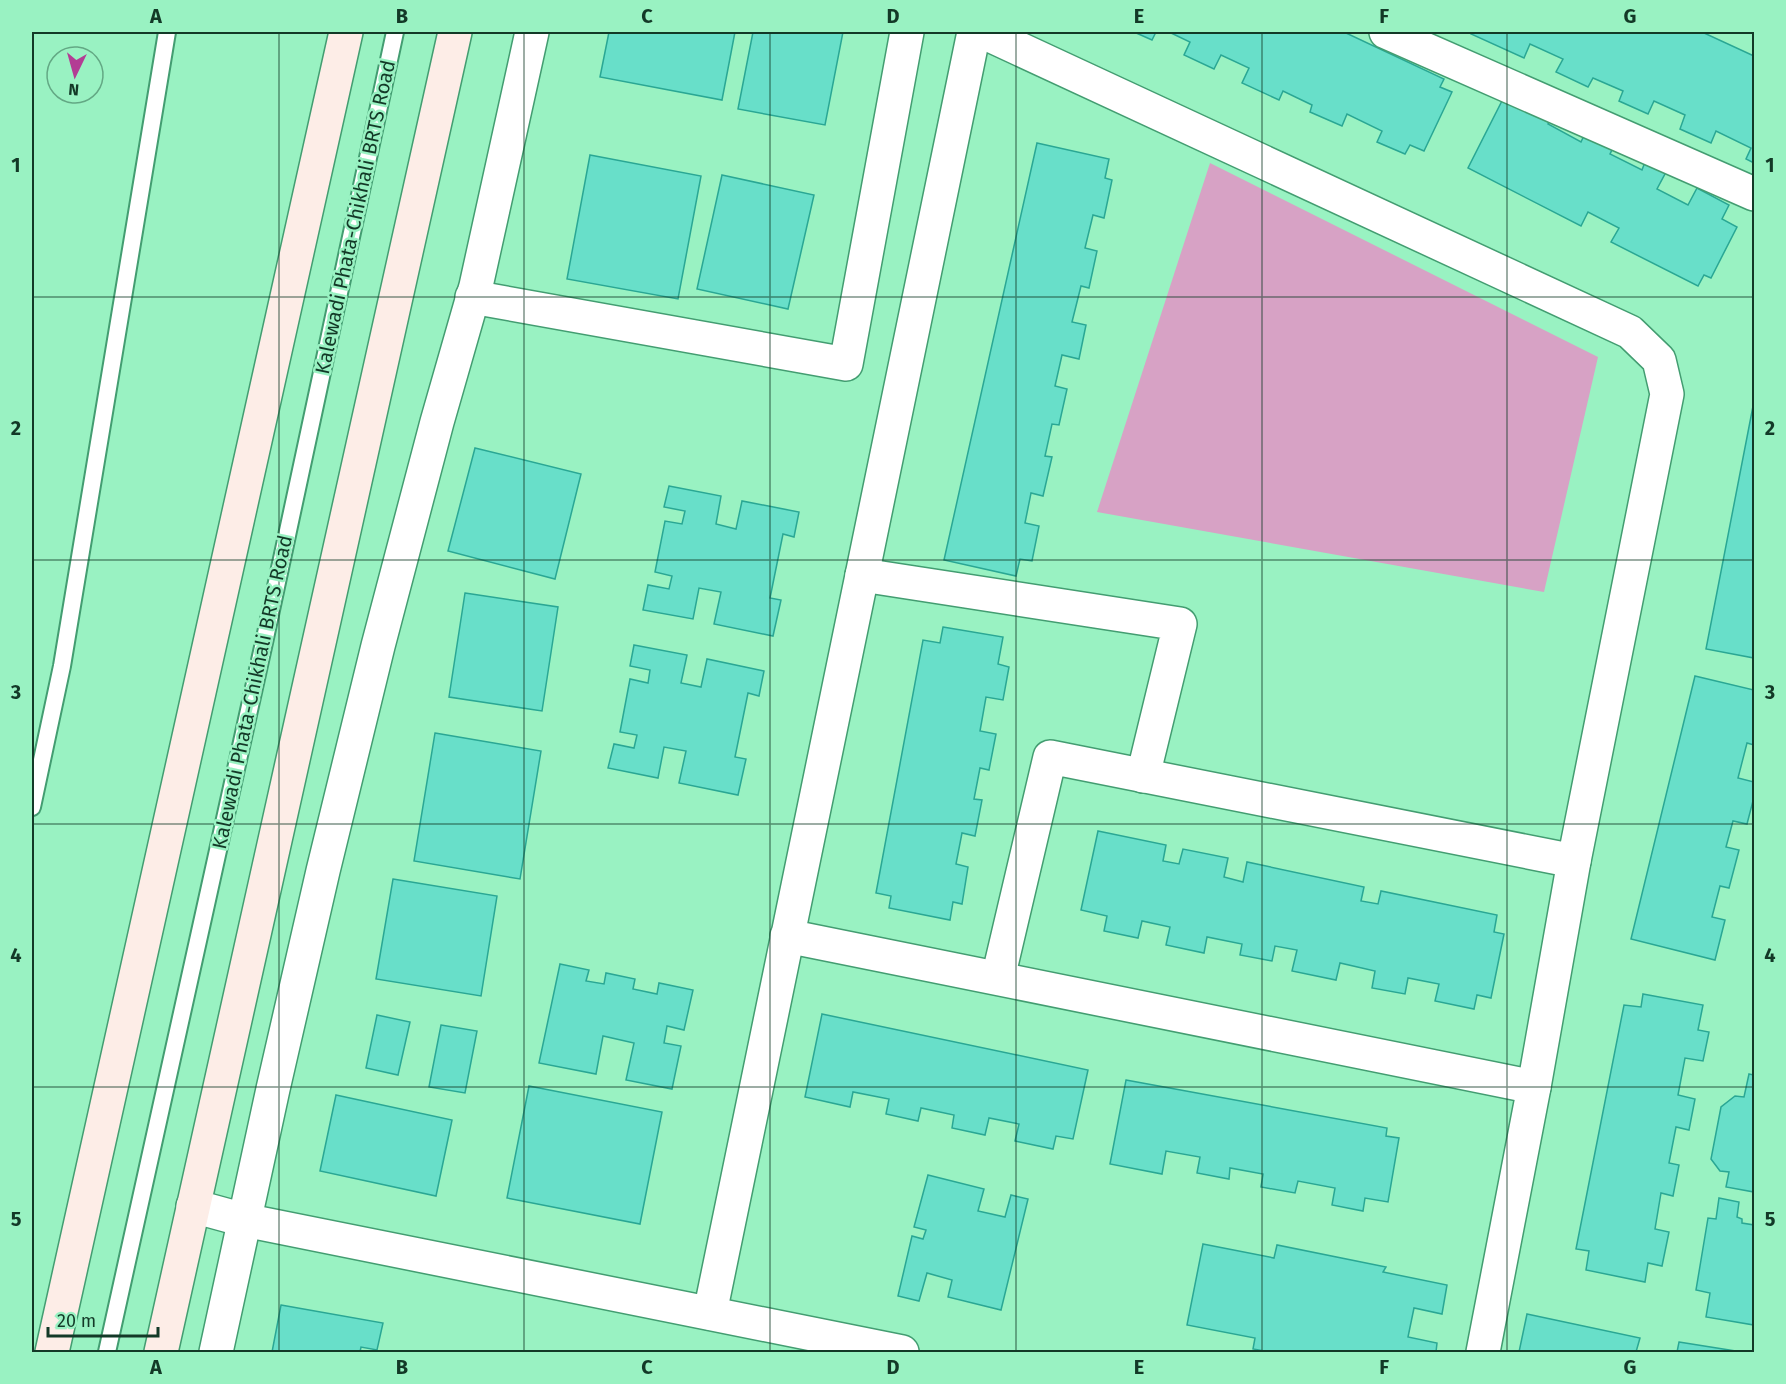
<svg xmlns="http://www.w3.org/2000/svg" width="1786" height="1384" font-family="'Fira Sans',sans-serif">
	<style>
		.green { fill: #d7a2c5 }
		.building { fill: #68dfc9; stroke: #2aa794; stroke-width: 1.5 }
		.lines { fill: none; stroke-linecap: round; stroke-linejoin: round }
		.lane-casing { stroke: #439d71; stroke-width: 20 }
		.street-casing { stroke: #439d71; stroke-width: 36 }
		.secondary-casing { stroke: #439d71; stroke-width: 36 }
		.lane { stroke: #fff; stroke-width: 16 }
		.street { stroke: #fff; stroke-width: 33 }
		.secondary { stroke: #fdede7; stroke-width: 33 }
		.grid { fill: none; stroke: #133927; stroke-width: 1.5; stroke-opacity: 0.55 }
		.labels { text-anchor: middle; stroke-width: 5; stroke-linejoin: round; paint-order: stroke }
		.street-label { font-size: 20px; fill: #133927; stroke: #99f2c2 }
		.neatline { fill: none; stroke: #133927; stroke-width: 2 }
		.grid-label { font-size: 20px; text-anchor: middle; font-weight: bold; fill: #133927 }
	</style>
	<rect width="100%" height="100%" fill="#99f2c2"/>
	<path class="green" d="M1210,163l388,194 -54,235 -447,-80z"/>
	<g class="building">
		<path d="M609,32h126l-13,68 -122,-23z"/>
		<path d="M753,32h90l-18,93 -87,-16z"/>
		<path d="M1134,32h22l-4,8z"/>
		<path d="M1169,32h175l100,47 -4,8 12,5 -28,59 -14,-6 -5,9 -28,-12 5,-11 -35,-17 -5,12 -32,-14 2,-7 -29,-14 -4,9 -37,-17 7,-15 -28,-13 -7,14 -30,-14 6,-13z"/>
		<path d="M1472,32h230l52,24v107l-8,-4 5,-11 -35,-17 -5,12 -31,-14 5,-14 -31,-14 -6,13 -29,-13 4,-10 -30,-13 -5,9 -32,-15 7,-13 -33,-15 -6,14 -53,-24z"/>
		<path d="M1507,91l46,23 -5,10 33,18 5,-11 28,15 -4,8 32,16 3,-8 21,10 -9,17 31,16 9,-17 32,17 -7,14 15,8 -26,51 -7,-3 -6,11 -87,-44 8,-14 -31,-16 -7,14 -113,-58z"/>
		<path d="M1037,143l72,16 -4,19 7,2 -8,38 -11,-3 -8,33 12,3 -8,37 -8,-2 -9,36 14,3 -7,34 -17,-4 -7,31 12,3 -8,36 -7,-1 -7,32 7,1 -9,39 -12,-3 -6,30 14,3 -7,35 -12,-2 -4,17 -72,-16z"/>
		<path d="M590,155l111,21 -23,123 -111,-20z"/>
		<path d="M722,175l92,20 -26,114 -91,-20z"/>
		<path d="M1754,401v257l-48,-9z"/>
		<path d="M475,448l106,26 -26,105 -107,-28z"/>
		<path d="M669,486l52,10 -5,28 20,5 6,-28 57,11 -5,25 -11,-3 -13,64 11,2 -8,36 -59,-12 7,-32 -22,-4 -6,31 -50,-9 5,-25 21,4 3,-13 -17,-4 10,-51 17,3 3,-13 -21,-4z"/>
		<path d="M465,593l93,14 -16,104 -93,-14z"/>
		<path d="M943,627l60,10 -5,27 11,3 -6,33 -17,-3 -6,34 16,3 -7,36 -9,-2 -6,31 8,1 -7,36 -13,-3 -6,31 12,3 -6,37 -9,-2 -3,18 -61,-12 2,-12 -15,-3 47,-253 17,3z"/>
		<path d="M634,645l53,10 -6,28 20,4 6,-28 57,12 -5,25 -11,-3 -13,64 11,2 -8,36 -59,-12 7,-32 -22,-4 -6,31 -50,-10 6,-24 20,4 3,-13 -17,-3 10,-53 18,4 2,-13 -20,-4z"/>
		<path d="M1695,676l59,14v55l-7,-2 -9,35 16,4v15l-7,27 -14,-3 -7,26 13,3 -10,38 -9,-2 -8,31 13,3 -10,40 -84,-21z"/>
		<path d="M435,733l106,18 -21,128 -106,-18z"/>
		<path d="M1098,831l68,14 -3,16 16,3 4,-15 45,9 -4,19 19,5 4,-20 117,25 -3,14 17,3 3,-13 116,24 -3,17 10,2 -13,64 -14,-3 -3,14 -39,-8 4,-17 -31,-6 -3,16 -33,-6 3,-17 -35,-8 -4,17 -44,-9 5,-21 -22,-4 -3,15 -32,-6 2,-11 -35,-7 -3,16 -38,-8 4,-18 -28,-6 -4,17 -34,-7 3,-15 -26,-6z"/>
		<path d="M393,879l104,17 -16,100 -105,-17z"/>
		<path d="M560,964l29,6 -3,11 18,3 2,-11 29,6 -2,10 24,5 2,-11 34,7 -9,40 -17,-4 -3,17 17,3 -9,43 -46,-9 8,-37 -31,-7 -7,38 -57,-11z"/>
		<path d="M1643,994l60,11 -5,25 11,2 -6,29 -18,-3 -7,37 17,4 -6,31 -13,-3 -7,36 10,2 -6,31 -12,-3 -6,36 14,3 -7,34 -14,-3 -3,19 -59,-12 3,-19 -13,-2 48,-244 17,2z"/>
		<path d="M822,1014l266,56 -15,69 -17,-3 -3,13 -38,-8 4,-17 -30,-6 -4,17 -33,-7 2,-13 -33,-7 -3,13 -32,-7 3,-15 -36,-7 -3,15 -45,-10z"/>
		<path d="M377,1015l33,7 -12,53 -32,-7z"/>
		<path d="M441,1025l36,6 -12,62 -36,-6z"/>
		<path d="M1749,1074l5,1v117l-28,-5 3,-15 -9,-1 -9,-12 10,-52 14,-11 9,1z"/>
		<path d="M1126,1080l261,48 -1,8 13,2 -11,64 -23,-4 -2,13 -31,-6 3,-17 -37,-7 -3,12 -34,-6 2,-13 -33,-6 -1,11 -32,-6 3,-16 -34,-6 -4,23 -52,-10z"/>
		<path d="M529,1086l133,26 -22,112 -133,-26z"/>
		<path d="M336,1095l116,25 -16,76 -116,-25z"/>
		<path d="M928,1175l56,14 -6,22 27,6 6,-22 17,4 -27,111 -53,-13 4,-17 -25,-7 -8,28 -21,-5 14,-60 11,3 3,-9 -12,-3z"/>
		<path d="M1719,1198l20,4 -2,15 5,2v4l12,2v100l-48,-8 4,-24 -14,-3 12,-72 8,1z"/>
		<path d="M1203,1244l71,14 3,-13 109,22 -3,5 64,13 -5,29 -28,-6 -6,29 29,6 -1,9h-166l-17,-3 2,-11 -68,-13z"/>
		<path d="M281,1305l102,18 -6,27 -16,-3 -1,5h-88z"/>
		<path d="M1527,1314l113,24 -4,14h-117z"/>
		<path d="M1679,1342l63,10h-65z"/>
	</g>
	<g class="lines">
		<defs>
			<g id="lane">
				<path d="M32,807l30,-141 105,-634"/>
				<path d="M107,1352l158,-714 130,-606"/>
			</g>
			<g id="street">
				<path d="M983,32l647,300 29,28 8,34 -93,467 -40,226 -51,265"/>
				<path d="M1386,32l368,162"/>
				<path d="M472,297l374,67 61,-332"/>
				<path d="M862,575l318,49 -37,152"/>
				<path d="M787,936l747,151"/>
				<path d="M998,978l52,-221 524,104"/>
				<path d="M193,1206l51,14 658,132"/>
				<path d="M710,1313l264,-1281"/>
				<path d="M216,1352l57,-263 50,-218 55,-225 59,-224 39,-136 56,-254"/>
			</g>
			<g id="secondary">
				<path d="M52,1352l294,-1320"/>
				<path d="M161,1352l294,-1320"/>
			</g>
		</defs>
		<use href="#lane" class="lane-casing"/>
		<use href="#street" class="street-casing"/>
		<use href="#secondary" class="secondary-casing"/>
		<use href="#lane" class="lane"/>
		<use href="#street" class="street"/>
		<use href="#secondary" class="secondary"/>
	</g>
	<path class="grid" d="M279,32v1320M524,32v1320M770,32v1320M1016,32v1320M1262,32v1320M1507,32v1320M32,297h1722M32,560h1722M32,824h1722M32,1087h1722"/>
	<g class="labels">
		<g class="street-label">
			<text transform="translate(355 217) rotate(-78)" y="7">Kalewadi Phata-Chikhali BRTS Road</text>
			<text transform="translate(252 692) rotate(-78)" y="7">Kalewadi Phata-Chikhali BRTS Road</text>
		</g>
	</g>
	<rect width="1786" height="1384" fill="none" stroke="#99f2c2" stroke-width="66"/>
	<g transform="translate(75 75) rotate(185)"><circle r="28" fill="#99f2c2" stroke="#63a884" stroke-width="1.5"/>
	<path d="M0-4.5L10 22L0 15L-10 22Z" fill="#b33d94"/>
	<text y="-9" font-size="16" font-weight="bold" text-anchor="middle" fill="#133927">N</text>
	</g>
	<path d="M48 1327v9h110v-9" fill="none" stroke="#133927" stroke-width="3"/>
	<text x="57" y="1327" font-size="18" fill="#133927" stroke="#99f2c2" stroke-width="4.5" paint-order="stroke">20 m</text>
	<rect x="33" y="33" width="1720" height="1318" class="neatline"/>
	<g class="grid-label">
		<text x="156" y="23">A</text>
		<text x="402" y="23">B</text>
		<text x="647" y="23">C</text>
		<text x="893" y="23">D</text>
		<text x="1139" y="23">E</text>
		<text x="1384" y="23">F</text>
		<text x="1630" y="23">G</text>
		<text x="16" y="172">1</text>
		<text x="1770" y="172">1</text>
		<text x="16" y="435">2</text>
		<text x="1770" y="435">2</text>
		<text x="16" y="699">3</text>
		<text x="1770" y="699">3</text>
		<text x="16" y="962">4</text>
		<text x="1770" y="962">4</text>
		<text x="16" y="1226">5</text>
		<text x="1770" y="1226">5</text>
		<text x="156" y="1374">A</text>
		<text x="402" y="1374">B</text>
		<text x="647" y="1374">C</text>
		<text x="893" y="1374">D</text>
		<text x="1139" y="1374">E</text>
		<text x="1384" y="1374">F</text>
		<text x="1630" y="1374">G</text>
	</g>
</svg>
